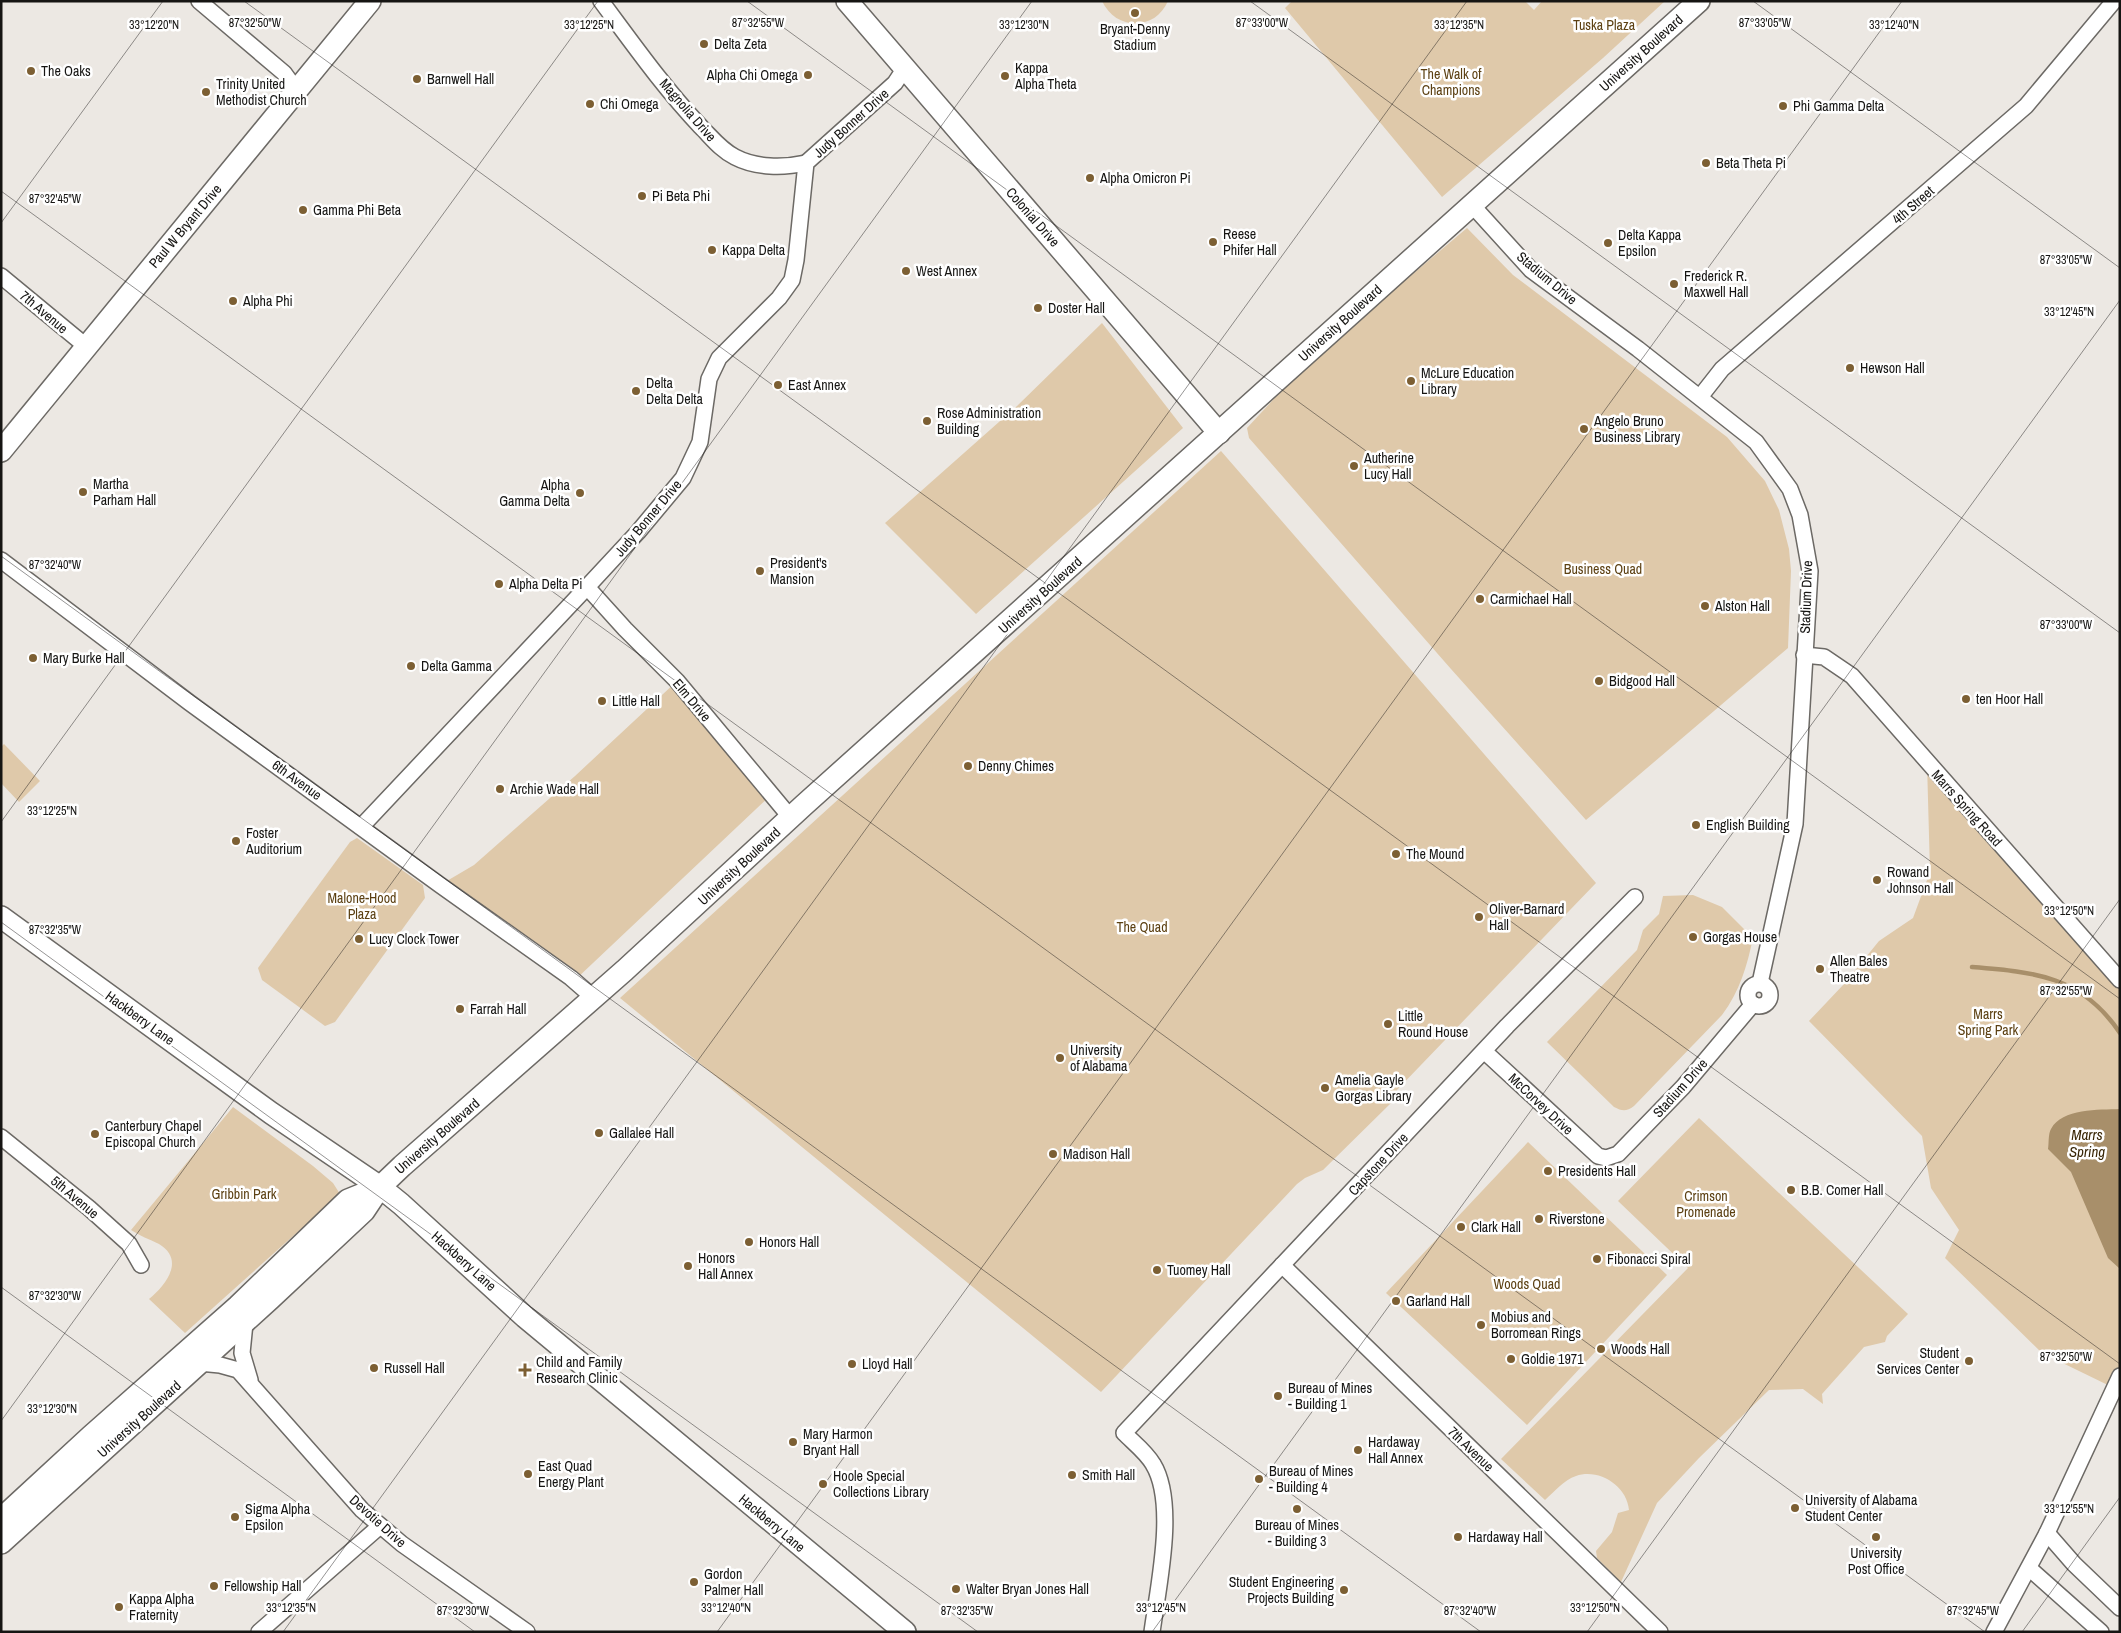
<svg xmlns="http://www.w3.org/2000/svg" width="2121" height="1633" font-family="'Archivo Narrow',sans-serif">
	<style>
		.green { fill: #dfc9aa }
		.water { fill: #a88f6a }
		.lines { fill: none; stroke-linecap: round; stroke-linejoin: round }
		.stream { stroke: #a88f6a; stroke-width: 4.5 }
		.street-casing { stroke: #6c6965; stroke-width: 18 }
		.secondary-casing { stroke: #6c6965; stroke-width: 24 }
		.street { stroke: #fff; stroke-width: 15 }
		.secondary { stroke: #fff; stroke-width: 21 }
		.ticks { fill: none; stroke: #161513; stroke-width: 1; stroke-opacity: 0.45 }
		.poi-dot { fill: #7c5f33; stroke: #fff; stroke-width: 2 }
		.labels { text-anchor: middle; stroke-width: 5; stroke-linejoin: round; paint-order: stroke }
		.park-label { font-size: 14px; fill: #5c4012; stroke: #fff }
		.poi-label { font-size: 14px; fill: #161513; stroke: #fff; text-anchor: start }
		.street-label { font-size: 14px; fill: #161513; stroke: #fff }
		.water-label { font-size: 15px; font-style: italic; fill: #382505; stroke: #fff }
		.ticks-label { font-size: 12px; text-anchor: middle; fill: #161513; stroke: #fff; stroke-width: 5; stroke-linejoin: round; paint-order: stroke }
	</style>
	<rect width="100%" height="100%" fill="#ece8e3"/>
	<g class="green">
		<path d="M1102,1h66c-13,30 -52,30 -66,0z"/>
		<path d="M1292,1h233l9,9 8,-9h123l-62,57 -161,139 -157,-189z"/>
		<path d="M1467,228l46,47 214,162 38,44 14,29 10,39 2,22 -3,77 -202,172 -135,-151 -202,-231 -2,-10 49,-53 73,-64z"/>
		<path d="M1102,323l81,105 -207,186 -91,-91 132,-117z"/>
		<path d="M1221,451l375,432 -201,209 -2,7 -3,5 -67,66 -18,8 -8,6 -196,208 -481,-394z"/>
		<path d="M677,681l94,114 -196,185 -135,-95 34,-20 101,-89z"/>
		<path d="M4,744l36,37 -21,21 -18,-19v-36z"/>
		<path d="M1927,763l193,217v396l-6,12 -72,-35 -97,-95 14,-28 -28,-42 -9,-52 -113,-115 35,-37 35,-43 34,-23 17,-46z"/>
		<path d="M357,838l66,47 2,13 -90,124 -10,4 -63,-46 -4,-12 92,-126z"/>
		<path d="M1693,895l29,12 31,31c-6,28 -13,53 -31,77l-88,91c-8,6 -12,5 -20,1l-67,-65 90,-92 6,-20 16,-16 4,-18z"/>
		<path d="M233,1107l80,59 20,17 7,11 -155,139 -36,-34c16,-13 37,-39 10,-55 -10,-5 -19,-8 -28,-14z"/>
		<path d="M1699,1118l209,196 -21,22 -2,6 -21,5 -42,47 1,10 -20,-15 -34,1 -70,68 -42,45 -36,79 -24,-24 -1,-7 16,-19 6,-19 11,-3c-2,-24 -30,-42 -53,-34 -12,4 -22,16 -31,24l-44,-41 187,-191 -70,-67z"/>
		<path d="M1528,1142l139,133 -140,150 -141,-132z"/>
	</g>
	<path class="water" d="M2120,1109v160l-12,-11 -37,-86 -23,-23c1,-5 0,-15 3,-20 11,-21 48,-19 69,-20z"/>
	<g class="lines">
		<path class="stream" d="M1972,967c63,5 110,9 148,66"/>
		<defs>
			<g id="street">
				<path d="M199,1l85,72 13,18"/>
				<path d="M601,1c32,43 63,87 100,126 11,11 20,23 34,30 21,11 48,11 71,6"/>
				<path d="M1472,205l59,65 107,79 118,93 34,47 10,26 10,56 -15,253 -35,159"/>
				<path d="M1,276l86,71"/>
				<path d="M1700,397l22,-28 304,-263 88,-105"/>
				<path d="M1,560l189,143 250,182 131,93 23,20"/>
				<path d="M587,587l38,42 52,52 114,137"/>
				<path d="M1804,655l20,2 28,19 268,304"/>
				<path d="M361,827l226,-240 51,-55 45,-54 17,-36 9,-63 10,-21 60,-60 13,-18 4,-20 10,-97 89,-80 10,-15"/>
				<circle cx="1759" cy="995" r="11"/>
				<path d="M1484,1051l114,105 8,2 12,-4 65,-67 70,-83"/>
				<path d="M1,1137l88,71 40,36 12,21"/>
				<path d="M1282,1265l378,367"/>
				<path d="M245,1323l-3,30 8,27"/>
				<path d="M199,1363l21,2 18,5 124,140 40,34 125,88"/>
				<path d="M2047,1533l27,31 46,44"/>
				<path d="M2030,1569l71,63"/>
				<path d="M259,1632l121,-106"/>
				<path d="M1152,1632c6,-45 25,-129 1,-168 -7,-12 -19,-21 -29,-31l383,-407 128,-129"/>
				<path d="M1994,1632l53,-99 73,-157"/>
			</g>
			<g id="secondary">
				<path d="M847,1l372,432"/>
				<path d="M1,451l369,-450"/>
				<path d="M1,917l270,196 109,74 21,17 124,113 380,315"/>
				<path d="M1,1519l90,-83 147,-130 110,-106 32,-13"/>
				<path d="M1,1543l269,-244 94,-88 16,-24 22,-21 223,-196 179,-165 895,-804"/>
			</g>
		</defs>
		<use href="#street" class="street-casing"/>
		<use href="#secondary" class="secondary-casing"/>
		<use href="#street" class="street"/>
		<use href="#secondary" class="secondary"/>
	</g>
	<path class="ticks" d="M244,1l1876,1363M747,1l1373,998M1250,1l870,632M1753,1l367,267M1,191l1984,1441M1,223l162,-222M1,556l1480,1076M1,822l597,-821M1,922l977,710M1,1287l474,345M1,1421l1031,-1420M283,1632l1184,-1631M717,1632l1185,-1631M1152,1632l968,-1332M1587,1632l533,-733M2022,1632l98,-135"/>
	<g class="poi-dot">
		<circle cx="1135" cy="13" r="5"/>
		<circle cx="704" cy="44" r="5"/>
		<circle cx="31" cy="71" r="5"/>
		<circle cx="808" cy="75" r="5"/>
		<circle cx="1005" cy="76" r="5"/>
		<circle cx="417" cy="79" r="5"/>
		<circle cx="206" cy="92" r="5"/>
		<circle cx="590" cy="104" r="5"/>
		<circle cx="1783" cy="106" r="5"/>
		<circle cx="1706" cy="163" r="5"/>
		<circle cx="1090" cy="178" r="5"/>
		<circle cx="642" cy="196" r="5"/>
		<circle cx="303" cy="210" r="5"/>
		<circle cx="1213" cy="242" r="5"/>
		<circle cx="1608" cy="243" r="5"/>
		<circle cx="712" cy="250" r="5"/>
		<circle cx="906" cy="271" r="5"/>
		<circle cx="1674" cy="284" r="5"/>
		<circle cx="233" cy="301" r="5"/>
		<circle cx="1038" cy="308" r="5"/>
		<circle cx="1850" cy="368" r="5"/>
		<circle cx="1411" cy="381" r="5"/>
		<circle cx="778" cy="385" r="5"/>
		<circle cx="636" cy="391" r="5"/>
		<circle cx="927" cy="421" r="5"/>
		<circle cx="1584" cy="429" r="5"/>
		<circle cx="1354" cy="466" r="5"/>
		<circle cx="83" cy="492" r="5"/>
		<circle cx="580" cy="493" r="5"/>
		<circle cx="760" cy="571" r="5"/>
		<circle cx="499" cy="584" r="5"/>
		<circle cx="1480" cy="599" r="5"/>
		<circle cx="1705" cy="606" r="5"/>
		<circle cx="33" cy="658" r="5"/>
		<circle cx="411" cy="666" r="5"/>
		<circle cx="1599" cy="681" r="5"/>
		<circle cx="1966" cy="699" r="5"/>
		<circle cx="602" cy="701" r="5"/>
		<circle cx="968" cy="766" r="5"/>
		<circle cx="500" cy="789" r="5"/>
		<circle cx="1696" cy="825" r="5"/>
		<circle cx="236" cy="841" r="5"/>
		<circle cx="1396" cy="854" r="5"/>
		<circle cx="1877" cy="880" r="5"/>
		<circle cx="1479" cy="917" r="5"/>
		<circle cx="1693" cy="937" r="5"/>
		<circle cx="359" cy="939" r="5"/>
		<circle cx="1820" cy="969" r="5"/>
		<circle cx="460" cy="1009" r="5"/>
		<circle cx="1388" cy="1024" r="5"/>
		<circle cx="1060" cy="1058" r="5"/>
		<circle cx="1325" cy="1088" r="5"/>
		<circle cx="599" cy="1133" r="5"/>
		<circle cx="95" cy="1134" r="5"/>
		<circle cx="1053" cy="1154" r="5"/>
		<circle cx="1548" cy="1171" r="5"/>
		<circle cx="1791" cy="1190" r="5"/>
		<circle cx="1539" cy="1219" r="5"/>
		<circle cx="1461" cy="1227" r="5"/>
		<circle cx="749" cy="1242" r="5"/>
		<circle cx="1597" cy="1259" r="5"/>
		<circle cx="688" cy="1266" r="5"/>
		<circle cx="1157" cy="1270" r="5"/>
		<circle cx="1396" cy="1301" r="5"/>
		<circle cx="1481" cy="1325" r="5"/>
		<circle cx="1601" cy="1349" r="5"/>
		<circle cx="1511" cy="1359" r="5"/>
		<circle cx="1969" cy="1361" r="5"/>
		<circle cx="852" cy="1364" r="5"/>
		<circle cx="374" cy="1368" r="5"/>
		<path d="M522.5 1362.5h5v5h5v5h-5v5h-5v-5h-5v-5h5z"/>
		<circle cx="1278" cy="1396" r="5"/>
		<circle cx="793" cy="1442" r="5"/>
		<circle cx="1358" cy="1450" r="5"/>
		<circle cx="528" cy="1474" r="5"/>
		<circle cx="1072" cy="1475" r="5"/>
		<circle cx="1259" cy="1479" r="5"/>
		<circle cx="823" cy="1484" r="5"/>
		<circle cx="1795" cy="1508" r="5"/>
		<circle cx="1297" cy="1509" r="5"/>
		<circle cx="235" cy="1517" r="5"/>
		<circle cx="1458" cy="1537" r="5"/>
		<circle cx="1876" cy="1537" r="5"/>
		<circle cx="694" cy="1582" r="5"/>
		<circle cx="214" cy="1586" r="5"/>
		<circle cx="956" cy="1589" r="5"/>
		<circle cx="1344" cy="1590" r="5"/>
		<circle cx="119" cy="1607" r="5"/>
	</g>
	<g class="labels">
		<g class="park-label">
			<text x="1604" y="30">Tuska Plaza</text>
			<text x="1451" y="79">The Walk of<tspan x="1451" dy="16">Champions</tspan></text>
			<text x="1603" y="574">Business Quad</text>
			<text x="362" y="903">Malone-Hood<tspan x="362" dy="16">Plaza</tspan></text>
			<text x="1142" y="932">The Quad</text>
			<text x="1988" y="1019">Marrs<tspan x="1988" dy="16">Spring Park</tspan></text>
			<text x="244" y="1199">Gribbin Park</text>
			<text x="1706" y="1201">Crimson<tspan x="1706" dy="16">Promenade</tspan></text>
			<text x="1527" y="1289">Woods Quad</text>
		</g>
		<g class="poi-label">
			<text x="1135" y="34" text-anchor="middle">Bryant-Denny<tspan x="1135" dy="16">Stadium</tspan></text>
			<text x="714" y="49">Delta Zeta</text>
			<text x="1015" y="73">Kappa<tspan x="1015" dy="16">Alpha Theta</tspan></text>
			<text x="41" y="76">The Oaks</text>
			<text x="798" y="80" text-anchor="end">Alpha Chi Omega</text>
			<text x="427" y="84">Barnwell Hall</text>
			<text x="216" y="89">Trinity United<tspan x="216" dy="16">Methodist Church</tspan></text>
			<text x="600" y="109">Chi Omega</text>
			<text x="1793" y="111">Phi Gamma Delta</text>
			<text x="1716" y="168">Beta Theta Pi</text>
			<text x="1100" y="183">Alpha Omicron Pi</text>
			<text x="652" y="201">Pi Beta Phi</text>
			<text x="313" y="215">Gamma Phi Beta</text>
			<text x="1223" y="239">Reese<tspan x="1223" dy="16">Phifer Hall</tspan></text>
			<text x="1618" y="240">Delta Kappa<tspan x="1618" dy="16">Epsilon</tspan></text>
			<text x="722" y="255">Kappa Delta</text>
			<text x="916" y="276">West Annex</text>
			<text x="1684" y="281">Frederick R.<tspan x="1684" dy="16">Maxwell Hall</tspan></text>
			<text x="243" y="306">Alpha Phi</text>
			<text x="1048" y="313">Doster Hall</text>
			<text x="1860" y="373">Hewson Hall</text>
			<text x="1421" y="378">McLure Education<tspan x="1421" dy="16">Library</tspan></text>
			<text x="646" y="388">Delta<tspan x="646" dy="16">Delta Delta</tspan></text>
			<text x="788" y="390">East Annex</text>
			<text x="937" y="418">Rose Administration<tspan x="937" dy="16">Building</tspan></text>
			<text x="1594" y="426">Angelo Bruno<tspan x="1594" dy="16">Business Library</tspan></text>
			<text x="1364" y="463">Autherine<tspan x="1364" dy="16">Lucy Hall</tspan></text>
			<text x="93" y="489">Martha<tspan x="93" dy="16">Parham Hall</tspan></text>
			<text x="570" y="490" text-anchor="end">Alpha<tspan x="570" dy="16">Gamma Delta</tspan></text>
			<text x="770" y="568">President's<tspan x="770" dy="16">Mansion</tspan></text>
			<text x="509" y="589">Alpha Delta Pi</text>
			<text x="1490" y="604">Carmichael Hall</text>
			<text x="1715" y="611">Alston Hall</text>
			<text x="43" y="663">Mary Burke Hall</text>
			<text x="421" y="671">Delta Gamma</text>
			<text x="1609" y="686">Bidgood Hall</text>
			<text x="1976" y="704">ten Hoor Hall</text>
			<text x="612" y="706">Little Hall</text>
			<text x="978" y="771">Denny Chimes</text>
			<text x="510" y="794">Archie Wade Hall</text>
			<text x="1706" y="830">English Building</text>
			<text x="246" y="838">Foster<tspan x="246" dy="16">Auditorium</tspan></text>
			<text x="1406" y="859">The Mound</text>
			<text x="1887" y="877">Rowand<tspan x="1887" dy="16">Johnson Hall</tspan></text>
			<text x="1489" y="914">Oliver-Barnard<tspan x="1489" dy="16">Hall</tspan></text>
			<text x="1703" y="942">Gorgas House</text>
			<text x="369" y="944">Lucy Clock Tower</text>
			<text x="1830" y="966">Allen Bales<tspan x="1830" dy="16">Theatre</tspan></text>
			<text x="470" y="1014">Farrah Hall</text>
			<text x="1398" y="1021">Little<tspan x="1398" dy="16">Round House</tspan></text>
			<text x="1070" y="1055">University<tspan x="1070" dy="16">of Alabama</tspan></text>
			<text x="1335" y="1085">Amelia Gayle<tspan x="1335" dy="16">Gorgas Library</tspan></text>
			<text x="105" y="1131">Canterbury Chapel<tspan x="105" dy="16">Episcopal Church</tspan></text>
			<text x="609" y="1138">Gallalee Hall</text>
			<text x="1063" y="1159">Madison Hall</text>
			<text x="1558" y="1176">Presidents Hall</text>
			<text x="1801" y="1195">B.B. Comer Hall</text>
			<text x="1549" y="1224">Riverstone</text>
			<text x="1471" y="1232">Clark Hall</text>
			<text x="759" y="1247">Honors Hall</text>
			<text x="698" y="1263">Honors<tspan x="698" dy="16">Hall Annex</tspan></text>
			<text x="1607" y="1264">Fibonacci Spiral</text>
			<text x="1167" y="1275">Tuomey Hall</text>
			<text x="1406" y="1306">Garland Hall</text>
			<text x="1491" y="1322">Mobius and<tspan x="1491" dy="16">Borromean Rings</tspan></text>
			<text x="1611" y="1354">Woods Hall</text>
			<text x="1959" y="1358" text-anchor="end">Student<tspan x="1959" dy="16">Services Center</tspan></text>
			<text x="1521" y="1364">Goldie 1971</text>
			<text x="536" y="1367">Child and Family<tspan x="536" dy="16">Research Clinic</tspan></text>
			<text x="862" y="1369">Lloyd Hall</text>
			<text x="384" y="1373">Russell Hall</text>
			<text x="1288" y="1393">Bureau of Mines<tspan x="1288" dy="16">- Building 1</tspan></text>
			<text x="803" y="1439">Mary Harmon<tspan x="803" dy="16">Bryant Hall</tspan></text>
			<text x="1368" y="1447">Hardaway<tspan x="1368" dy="16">Hall Annex</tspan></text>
			<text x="538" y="1471">East Quad<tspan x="538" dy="16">Energy Plant</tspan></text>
			<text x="1269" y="1476">Bureau of Mines<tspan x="1269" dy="16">- Building 4</tspan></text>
			<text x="1082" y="1480">Smith Hall</text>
			<text x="833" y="1481">Hoole Special<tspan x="833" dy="16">Collections Library</tspan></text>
			<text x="1805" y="1505">University of Alabama<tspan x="1805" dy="16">Student Center</tspan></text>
			<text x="245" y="1514">Sigma Alpha<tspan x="245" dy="16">Epsilon</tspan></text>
			<text x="1297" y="1530" text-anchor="middle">Bureau of Mines<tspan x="1297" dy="16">- Building 3</tspan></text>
			<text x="1468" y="1542">Hardaway Hall</text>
			<text x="1876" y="1558" text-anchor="middle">University<tspan x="1876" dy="16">Post Office</tspan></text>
			<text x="704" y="1579">Gordon<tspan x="704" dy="16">Palmer Hall</tspan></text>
			<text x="1334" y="1587" text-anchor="end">Student Engineering<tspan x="1334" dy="16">Projects Building</tspan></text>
			<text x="224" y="1591">Fellowship Hall</text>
			<text x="966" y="1594">Walter Bryan Jones Hall</text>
			<text x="129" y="1604">Kappa Alpha<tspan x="129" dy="16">Fraternity</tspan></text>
		</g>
		<g class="street-label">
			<text transform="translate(1641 53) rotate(-42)" y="5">University Boulevard</text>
			<text transform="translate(688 110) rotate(49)" y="5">Magnolia Drive</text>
			<text transform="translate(851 123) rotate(-42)" y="5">Judy Bonner Drive</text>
			<text transform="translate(1913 205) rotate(-41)" y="5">4th Street</text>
			<text transform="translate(1033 217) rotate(49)" y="5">Colonial Drive</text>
			<text transform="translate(185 226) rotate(-50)" y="5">Paul W Bryant Drive</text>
			<text transform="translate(1547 278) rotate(40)" y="5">Stadium Drive</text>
			<text transform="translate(44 312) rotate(40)" y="5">7th Avenue</text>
			<text transform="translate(1340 323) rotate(-42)" y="5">University Boulevard</text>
			<text transform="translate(648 518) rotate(-50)" y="5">Judy Bonner Drive</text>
			<text transform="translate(1040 595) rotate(-42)" y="5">University Boulevard</text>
			<text transform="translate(1806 597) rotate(-88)" y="5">Stadium Drive</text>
			<text transform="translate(692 700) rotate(50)" y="5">Elm Drive</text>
			<text transform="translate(297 780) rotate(36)" y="5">6th Avenue</text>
			<text transform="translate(1967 808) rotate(48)" y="5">Marrs Spring Road</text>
			<text transform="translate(739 866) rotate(-43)" y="5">University Boulevard</text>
			<text transform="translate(140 1018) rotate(36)" y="5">Hackberry Lane</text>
			<text transform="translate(1680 1088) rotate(-48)" y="5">Stadium Drive</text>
			<text transform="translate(1541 1104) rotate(43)" y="5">McCorvey Drive</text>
			<text transform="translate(437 1136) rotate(-41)" y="5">University Boulevard</text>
			<text transform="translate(1378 1164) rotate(-47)" y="5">Capstone Drive</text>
			<text transform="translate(75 1197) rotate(40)" y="5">5th Avenue</text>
			<text transform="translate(464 1261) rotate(42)" y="5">Hackberry Lane</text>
			<text transform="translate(139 1419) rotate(-42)" y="5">University Boulevard</text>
			<text transform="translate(1471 1449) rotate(44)" y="5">7th Avenue</text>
			<text transform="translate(378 1521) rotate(42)" y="5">Devotie Drive</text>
			<text transform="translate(772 1523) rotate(40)" y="5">Hackberry Lane</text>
		</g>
		<g class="water-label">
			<text x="2087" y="1140">Marrs<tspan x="2087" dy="17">Spring</tspan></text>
		</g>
	</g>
	<g class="ticks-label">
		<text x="255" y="27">87°32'50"W</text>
		<text x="758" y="27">87°32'55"W</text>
		<text x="1262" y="27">87°33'00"W</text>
		<text x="1765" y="27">87°33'05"W</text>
		<text x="1024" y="29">33°12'30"N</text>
		<text x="154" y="29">33°12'20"N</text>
		<text x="589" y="29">33°12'25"N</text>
		<text x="1459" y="29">33°12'35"N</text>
		<text x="1894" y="29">33°12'40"N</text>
		<text x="55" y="203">87°32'45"W</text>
		<text x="2066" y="264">87°33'05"W</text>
		<text x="2069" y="316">33°12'45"N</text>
		<text x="55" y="569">87°32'40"W</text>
		<text x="2066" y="629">87°33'00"W</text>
		<text x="52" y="815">33°12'25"N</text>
		<text x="2069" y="915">33°12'50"N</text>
		<text x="55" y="934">87°32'35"W</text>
		<text x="2066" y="995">87°32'55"W</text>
		<text x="55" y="1300">87°32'30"W</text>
		<text x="2066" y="1361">87°32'50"W</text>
		<text x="52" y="1413">33°12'30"N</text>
		<text x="2069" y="1513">33°12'55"N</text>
		<text x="291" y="1612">33°12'35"N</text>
		<text x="726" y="1612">33°12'40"N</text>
		<text x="1161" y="1612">33°12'45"N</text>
		<text x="1595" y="1612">33°12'50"N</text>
		<text x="463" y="1615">87°32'30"W</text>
		<text x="967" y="1615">87°32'35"W</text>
		<text x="1470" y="1615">87°32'40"W</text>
		<text x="1973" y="1615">87°32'45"W</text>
	</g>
	<rect width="2121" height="1633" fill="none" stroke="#161513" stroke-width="5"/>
</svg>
